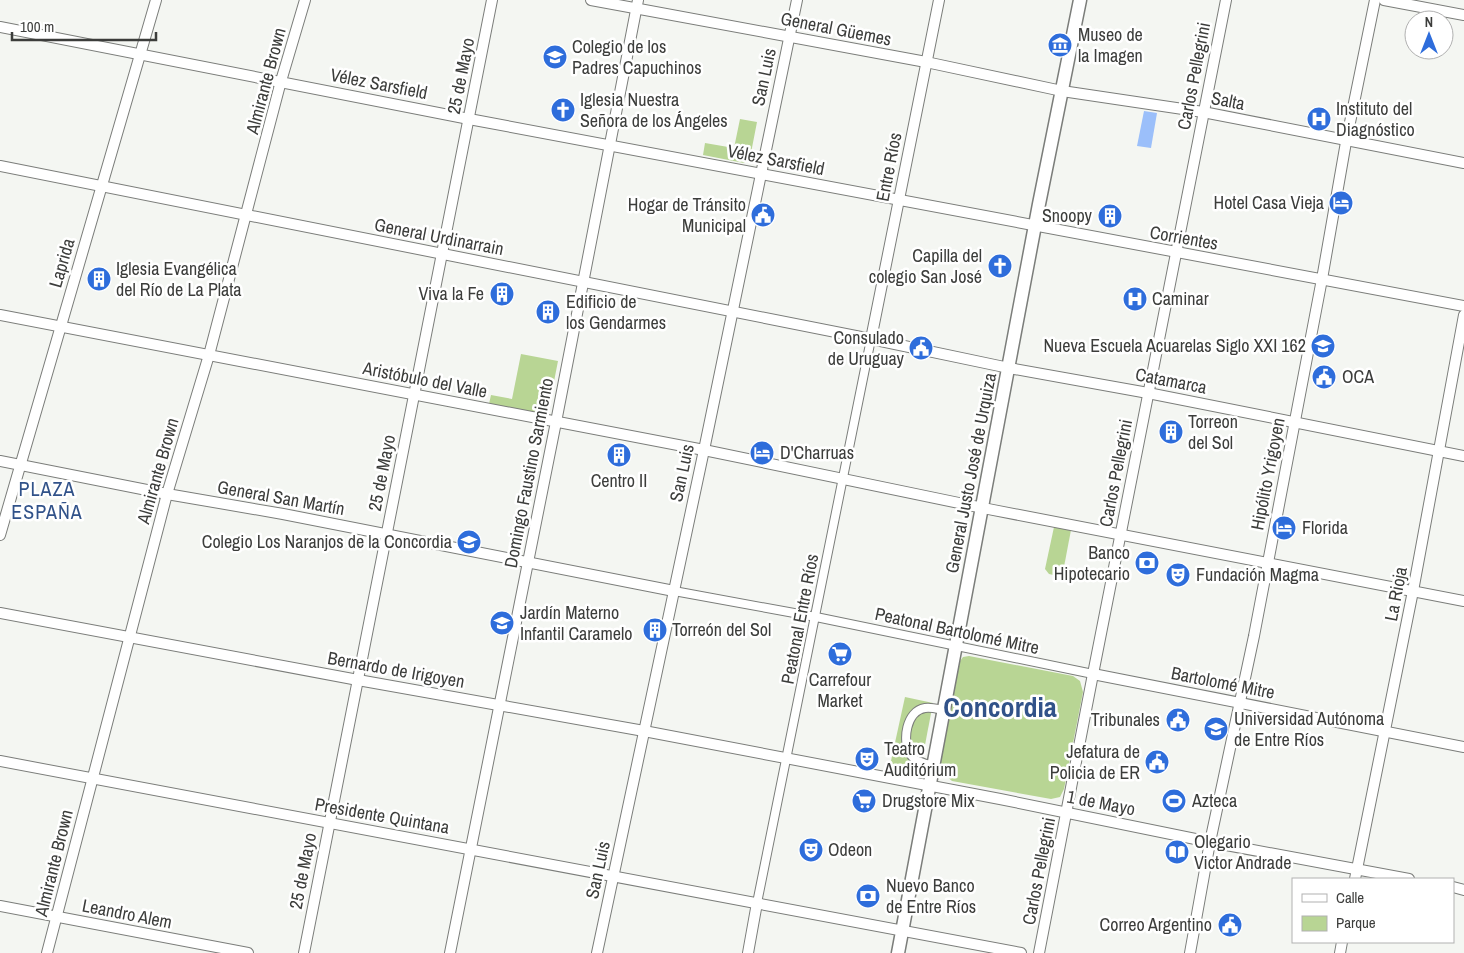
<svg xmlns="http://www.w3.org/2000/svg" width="1464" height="953" font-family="'Archivo Narrow',sans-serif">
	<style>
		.green { fill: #b8d594 }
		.water { fill: #9bbffa }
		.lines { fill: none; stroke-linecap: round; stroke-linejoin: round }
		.pedestrian-casing { stroke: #7b7d7a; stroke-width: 10 }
		.minor-casing { stroke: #7b7d7a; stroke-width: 12 }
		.tertiary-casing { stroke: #7b7d7a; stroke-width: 15 }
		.pedestrian { stroke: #fff; stroke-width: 8 }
		.minor { stroke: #fff; stroke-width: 10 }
		.tertiary { stroke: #fff; stroke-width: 12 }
		.labels { text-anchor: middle; stroke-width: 5; stroke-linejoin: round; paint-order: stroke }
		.street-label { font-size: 18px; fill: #3c3d3b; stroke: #fff }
		.poi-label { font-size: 18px; fill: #3c3d3b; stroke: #fff; text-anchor: start }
		.quarter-label { font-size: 20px; letter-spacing: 1px; fill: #315289; stroke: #fff }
		.town-label { font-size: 28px; font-weight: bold; fill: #315289; stroke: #fff }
	</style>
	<rect width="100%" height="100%" fill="#f4f6f2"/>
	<g class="green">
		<path d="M740,119l17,3 -7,36 -6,5 -41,-8 2,-12 29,5z"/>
		<path d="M521,354l37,7 -10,51 -5,3 -54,-11 2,-9 21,4z"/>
		<path d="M1054,527l17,3 -8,42 -5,4 -9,-2 -4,-5z"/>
		<path d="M969,656l104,20 7,5 3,11 -19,97 -4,8 -9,2 -99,-18 -8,-7 -4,-9 20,-104 3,-4z"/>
		<path d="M905,697l28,6 -13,68 -2,3 -29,-4z"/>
	</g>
	<path class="water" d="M1144,111l13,2 -6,35 -14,-2z"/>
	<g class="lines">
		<defs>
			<g id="pedestrian">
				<path d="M674,591l142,26 277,57"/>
				<path d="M934,766c-8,-2 -19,-4 -24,-12 -8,-13 -4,-43 15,-46 6,-1 13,1 19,2"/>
				<path d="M757,903l114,-564"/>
			</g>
			<g id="minor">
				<path d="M591,0l335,62 136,29 141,21 261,51"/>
				<path d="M1384,0l80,15"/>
				<path d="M0,27l469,92 995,187"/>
				<path d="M0,166l871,173 138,29 139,25 316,63"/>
				<path d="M0,315l704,135 279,58 481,93"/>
				<path d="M871,339l68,-339"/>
				<path d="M0,461l167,33 116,20 391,77"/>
				<path d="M0,535l156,-535"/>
				<path d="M0,613l358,67 286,51 356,68 210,43 199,37"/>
				<path d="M1093,674l371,73"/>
				<path d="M0,761l1021,192"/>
				<path d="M1355,879l58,-288 51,-276"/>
				<path d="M1453,887l11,3"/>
				<path d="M0,906l248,47"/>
				<path d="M47,953l120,-459 42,-139 72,-274 24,-81"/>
				<path d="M304,953l188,-953"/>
				<path d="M450,953l106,-531 82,-422"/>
				<path d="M597,953l107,-503 93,-450"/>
				<path d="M748,953l9,-50"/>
				<path d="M1039,953l54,-279 133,-674"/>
				<path d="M1190,953l20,-111 44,-206 68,-357 24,-137 29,-142"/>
				<path d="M1340,953l2,-11"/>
			</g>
			<path id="tertiary" d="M898,953l141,-749 41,-204"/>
		</defs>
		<use href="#pedestrian" class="pedestrian-casing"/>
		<use href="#minor" class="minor-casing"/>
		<use href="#tertiary" class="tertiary-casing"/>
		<use href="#pedestrian" class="pedestrian"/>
		<use href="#minor" class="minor"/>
		<use href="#tertiary" class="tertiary"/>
	</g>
	<defs>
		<symbol id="museum-disc" viewBox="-11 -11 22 22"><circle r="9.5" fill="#2e6ddb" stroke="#fff"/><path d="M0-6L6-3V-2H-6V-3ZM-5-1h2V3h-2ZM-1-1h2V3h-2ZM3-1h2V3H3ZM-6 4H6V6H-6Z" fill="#fff"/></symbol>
		<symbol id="school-disc" viewBox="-11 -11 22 22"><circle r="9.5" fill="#2e6ddb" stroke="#fff"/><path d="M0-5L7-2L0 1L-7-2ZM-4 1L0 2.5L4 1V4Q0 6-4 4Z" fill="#fff"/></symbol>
		<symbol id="church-disc" viewBox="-11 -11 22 22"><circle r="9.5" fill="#2e6ddb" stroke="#fff"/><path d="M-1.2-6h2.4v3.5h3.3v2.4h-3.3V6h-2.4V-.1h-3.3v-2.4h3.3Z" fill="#fff"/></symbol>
		<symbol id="hospital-disc" viewBox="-11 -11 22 22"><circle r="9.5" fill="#2e6ddb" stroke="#fff"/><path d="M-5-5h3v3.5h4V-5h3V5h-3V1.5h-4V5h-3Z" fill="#fff"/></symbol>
		<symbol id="hotel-disc" viewBox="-11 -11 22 22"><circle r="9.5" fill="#2e6ddb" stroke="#fff"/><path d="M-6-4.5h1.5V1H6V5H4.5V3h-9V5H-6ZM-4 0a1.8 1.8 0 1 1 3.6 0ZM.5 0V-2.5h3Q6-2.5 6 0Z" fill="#fff"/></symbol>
		<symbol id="civic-disc" viewBox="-11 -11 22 22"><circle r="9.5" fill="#2e6ddb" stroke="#fff"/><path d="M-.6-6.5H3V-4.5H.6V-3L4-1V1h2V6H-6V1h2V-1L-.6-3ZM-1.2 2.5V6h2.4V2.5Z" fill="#fff"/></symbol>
		<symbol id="building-disc" viewBox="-11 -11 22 22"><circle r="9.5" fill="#2e6ddb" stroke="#fff"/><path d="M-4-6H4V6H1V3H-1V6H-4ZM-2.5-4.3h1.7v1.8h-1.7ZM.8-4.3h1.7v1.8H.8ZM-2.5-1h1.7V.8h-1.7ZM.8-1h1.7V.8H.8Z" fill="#fff"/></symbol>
		<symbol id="bank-disc" viewBox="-11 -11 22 22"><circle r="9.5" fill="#2e6ddb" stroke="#fff"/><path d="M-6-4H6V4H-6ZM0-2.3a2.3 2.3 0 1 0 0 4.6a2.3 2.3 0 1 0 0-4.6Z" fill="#fff"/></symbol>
		<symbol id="theatre-disc" viewBox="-11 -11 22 22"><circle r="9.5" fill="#2e6ddb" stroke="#fff"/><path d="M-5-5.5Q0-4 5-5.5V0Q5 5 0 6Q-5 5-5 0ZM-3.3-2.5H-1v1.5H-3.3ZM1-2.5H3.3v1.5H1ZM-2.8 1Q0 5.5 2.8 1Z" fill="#fff"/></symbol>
		<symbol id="supermarket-disc" viewBox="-11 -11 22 22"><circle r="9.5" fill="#2e6ddb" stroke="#fff"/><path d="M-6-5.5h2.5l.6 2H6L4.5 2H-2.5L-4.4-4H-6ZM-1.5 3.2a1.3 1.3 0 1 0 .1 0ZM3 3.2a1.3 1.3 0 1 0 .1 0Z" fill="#fff"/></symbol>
		<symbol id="university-disc" viewBox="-11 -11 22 22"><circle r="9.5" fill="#2e6ddb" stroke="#fff"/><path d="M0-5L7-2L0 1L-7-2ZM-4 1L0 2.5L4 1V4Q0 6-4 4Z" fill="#fff"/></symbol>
		<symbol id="stadium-disc" viewBox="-11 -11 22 22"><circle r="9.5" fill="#2e6ddb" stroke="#fff"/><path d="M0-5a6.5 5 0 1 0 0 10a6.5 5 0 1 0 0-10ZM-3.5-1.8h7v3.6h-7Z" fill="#fff"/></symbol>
		<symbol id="library-disc" viewBox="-11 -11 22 22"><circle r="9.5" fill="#2e6ddb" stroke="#fff"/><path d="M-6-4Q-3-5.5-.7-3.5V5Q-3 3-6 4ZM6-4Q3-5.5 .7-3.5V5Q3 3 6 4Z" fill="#fff"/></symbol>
	</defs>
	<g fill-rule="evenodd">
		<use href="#museum-disc" x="1046" y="31" width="28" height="28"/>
		<use href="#school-disc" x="541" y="43" width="28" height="28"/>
		<use href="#church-disc" x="549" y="96" width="28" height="28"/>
		<use href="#hospital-disc" x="1305" y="105" width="28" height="28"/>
		<use href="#hotel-disc" x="1327" y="189" width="28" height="28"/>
		<use href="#civic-disc" x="749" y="201" width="28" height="28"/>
		<use href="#building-disc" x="1096" y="202" width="28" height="28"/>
		<use href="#church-disc" x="986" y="252" width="28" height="28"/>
		<use href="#building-disc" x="85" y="265" width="28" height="28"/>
		<use href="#building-disc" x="488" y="280" width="28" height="28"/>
		<use href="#hospital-disc" x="1121" y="285" width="28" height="28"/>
		<use href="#building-disc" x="534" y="298" width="28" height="28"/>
		<use href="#school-disc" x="1309" y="332" width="28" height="28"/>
		<use href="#civic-disc" x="907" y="334" width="28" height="28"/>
		<use href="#civic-disc" x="1310" y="363" width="28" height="28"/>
		<use href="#building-disc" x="1157" y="418" width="28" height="28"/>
		<use href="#hotel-disc" x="748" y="439" width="28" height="28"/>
		<use href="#building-disc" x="605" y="441" width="28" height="28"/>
		<use href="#hotel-disc" x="1270" y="514" width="28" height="28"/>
		<use href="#school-disc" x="455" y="528" width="28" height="28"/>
		<use href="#bank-disc" x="1133" y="549" width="28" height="28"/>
		<use href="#theatre-disc" x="1164" y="561" width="28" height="28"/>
		<use href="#school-disc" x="488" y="609" width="28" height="28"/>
		<use href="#building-disc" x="641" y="616" width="28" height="28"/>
		<use href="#supermarket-disc" x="826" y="640" width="28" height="28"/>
		<use href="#civic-disc" x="1164" y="706" width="28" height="28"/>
		<use href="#university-disc" x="1202" y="715" width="28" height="28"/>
		<use href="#theatre-disc" x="853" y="745" width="28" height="28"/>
		<use href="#civic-disc" x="1143" y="748" width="28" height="28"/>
		<use href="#supermarket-disc" x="850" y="787" width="28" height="28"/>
		<use href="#stadium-disc" x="1160" y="787" width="28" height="28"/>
		<use href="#theatre-disc" x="797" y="836" width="28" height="28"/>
		<use href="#library-disc" x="1163" y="838" width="28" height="28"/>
		<use href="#bank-disc" x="854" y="882" width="28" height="28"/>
		<use href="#civic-disc" x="1216" y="911" width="28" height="28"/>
	</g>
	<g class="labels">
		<g class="street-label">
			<text transform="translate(836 29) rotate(11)" y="6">General Güemes</text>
			<text transform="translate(461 76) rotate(-79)" y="6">25 de Mayo</text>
			<text transform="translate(1194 76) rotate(-79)" y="6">Carlos Pellegrini</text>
			<text transform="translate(764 77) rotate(-78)" y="6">San Luis</text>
			<text transform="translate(266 81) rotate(-75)" y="6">Almirante Brown</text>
			<text transform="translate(379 84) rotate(11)" y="6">Vélez Sarsfield</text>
			<text transform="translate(1228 101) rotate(11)" y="6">Salta</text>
			<text transform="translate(776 160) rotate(11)" y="6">Vélez Sarsfield</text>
			<text transform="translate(889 167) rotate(-79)" y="6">Entre Ríos</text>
			<text transform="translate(439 237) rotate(11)" y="6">General Urdinarrain</text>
			<text transform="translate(1184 238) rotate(10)" y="6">Corrientes</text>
			<text transform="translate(62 263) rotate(-74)" y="6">Laprida</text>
			<text transform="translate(425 380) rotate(11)" y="6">Aristóbulo del Valle</text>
			<text transform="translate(1171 381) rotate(11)" y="6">Catamarca</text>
			<text transform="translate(158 471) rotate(-74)" y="6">Almirante Brown</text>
			<text transform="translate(382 473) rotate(-79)" y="6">25 de Mayo</text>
			<text transform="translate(529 473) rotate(-79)" y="6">Domingo Faustino Sarmiento</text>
			<text transform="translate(682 473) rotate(-78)" y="6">San Luis</text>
			<text transform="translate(971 473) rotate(-79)" y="6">General Justo José de Urquiza</text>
			<text transform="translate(1116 473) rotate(-79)" y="6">Carlos Pellegrini</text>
			<text transform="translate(1268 474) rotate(-79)" y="6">Hipólito Yrigoyen</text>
			<text transform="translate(281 498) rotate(10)" y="6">General San Martín</text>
			<text transform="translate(1396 594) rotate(-79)" y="6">La Rioja</text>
			<text transform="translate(800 619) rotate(-79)" y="6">Peatonal Entre Ríos</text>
			<text transform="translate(957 631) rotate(12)" y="6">Peatonal Bartolomé Mitre</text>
			<text transform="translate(396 670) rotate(10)" y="6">Bernardo de Irigoyen</text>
			<text transform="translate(1223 683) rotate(11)" y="6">Bartolomé Mitre</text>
			<text transform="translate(1101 803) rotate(11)" y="6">1 de Mayo</text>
			<text transform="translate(382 816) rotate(10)" y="6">Presidente Quintana</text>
			<text transform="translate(54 863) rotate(-76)" y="6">Almirante Brown</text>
			<text transform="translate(598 870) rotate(-78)" y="6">San Luis</text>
			<text transform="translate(303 871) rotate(-79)" y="6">25 de Mayo</text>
			<text transform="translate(1039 871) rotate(-79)" y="6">Carlos Pellegrini</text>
			<text transform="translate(127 914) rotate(11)" y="6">Leandro Alem</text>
		</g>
		<g class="poi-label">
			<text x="1078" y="41">Museo de<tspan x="1078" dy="21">la Imagen</tspan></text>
			<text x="572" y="53">Colegio de los<tspan x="572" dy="21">Padres Capuchinos</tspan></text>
			<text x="580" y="106">Iglesia Nuestra<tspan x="580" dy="21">Señora de los Ángeles</tspan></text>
			<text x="1336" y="115">Instituto del<tspan x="1336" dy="21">Diagnóstico</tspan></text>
			<text x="1324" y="209" text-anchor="end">Hotel Casa Vieja</text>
			<text x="746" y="211" text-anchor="end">Hogar de Tránsito<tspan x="746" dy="21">Municipal</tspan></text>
			<text x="1092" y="222" text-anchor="end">Snoopy</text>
			<text x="982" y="262" text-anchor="end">Capilla del<tspan x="982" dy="21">colegio San José</tspan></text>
			<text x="116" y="275">Iglesia Evangélica<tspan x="116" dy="21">del Río de La Plata</tspan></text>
			<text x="484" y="300" text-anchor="end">Viva la Fe</text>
			<text x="1152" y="305">Caminar</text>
			<text x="566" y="308">Edificio de<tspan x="566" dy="21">los Gendarmes</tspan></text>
			<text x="904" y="344" text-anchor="end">Consulado<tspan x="904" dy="21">de Uruguay</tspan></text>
			<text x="1306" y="352" text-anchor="end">Nueva Escuela Acuarelas Siglo XXI 162</text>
			<text x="1342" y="383">OCA</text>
			<text x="1188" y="428">Torreon<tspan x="1188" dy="21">del Sol</tspan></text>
			<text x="780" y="459">D'Charruas</text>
			<text x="619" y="487" text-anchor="middle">Centro II</text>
			<text x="1302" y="534">Florida</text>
			<text x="452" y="548" text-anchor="end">Colegio Los Naranjos de la Concordia</text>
			<text x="1130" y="559" text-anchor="end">Banco<tspan x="1130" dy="21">Hipotecario</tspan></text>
			<text x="1196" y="581">Fundación Magma</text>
			<text x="520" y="619">Jardín Materno<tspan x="520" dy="21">Infantil Caramelo</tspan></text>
			<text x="672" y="636">Torreón del Sol</text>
			<text x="840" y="686" text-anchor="middle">Carrefour<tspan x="840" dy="21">Market</tspan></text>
			<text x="1234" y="725">Universidad Autónoma<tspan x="1234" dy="21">de Entre Ríos</tspan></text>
			<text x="1160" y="726" text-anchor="end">Tribunales</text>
			<text x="884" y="755">Teatro<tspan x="884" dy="21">Auditórium</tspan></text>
			<text x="1140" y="758" text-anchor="end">Jefatura de<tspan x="1140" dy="21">Policia de ER</tspan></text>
			<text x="882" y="807">Drugstore Mix</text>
			<text x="1192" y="807">Azteca</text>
			<text x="1194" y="848">Olegario<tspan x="1194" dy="21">Victor Andrade</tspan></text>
			<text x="828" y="856">Odeon</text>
			<text x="886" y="892">Nuevo Banco<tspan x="886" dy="21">de Entre Ríos</tspan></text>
			<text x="1212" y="931" text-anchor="end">Correo Argentino</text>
		</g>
		<g class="quarter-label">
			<text x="47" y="496">PLAZA<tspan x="47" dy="23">ESPAÑA</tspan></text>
		</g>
		<g class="town-label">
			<text x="1000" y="717">Concordia</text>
		</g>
	</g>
	<rect x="1292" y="878" width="162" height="65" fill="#ffffff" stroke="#b1b1b1"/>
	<rect x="1302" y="894" width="25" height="8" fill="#ffffff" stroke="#b1b1b1"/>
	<text x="1336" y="903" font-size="15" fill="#3c3d3b">Calle</text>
	<rect x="1302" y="916" width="25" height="15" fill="#b8d594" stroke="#b1b1b1"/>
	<text x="1336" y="928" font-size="15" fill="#3c3d3b">Parque</text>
	<g transform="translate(1429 35)"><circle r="24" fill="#ffffff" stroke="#b1b1b1"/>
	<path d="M0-4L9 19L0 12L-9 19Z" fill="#2e6ddb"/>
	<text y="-8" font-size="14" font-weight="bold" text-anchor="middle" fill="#3c3d3b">N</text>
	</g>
	<path d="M12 32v8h144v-8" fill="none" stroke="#3c3d3b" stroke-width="2.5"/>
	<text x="20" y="32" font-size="15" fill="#3c3d3b" stroke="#ffffff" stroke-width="4" paint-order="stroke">100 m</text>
</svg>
